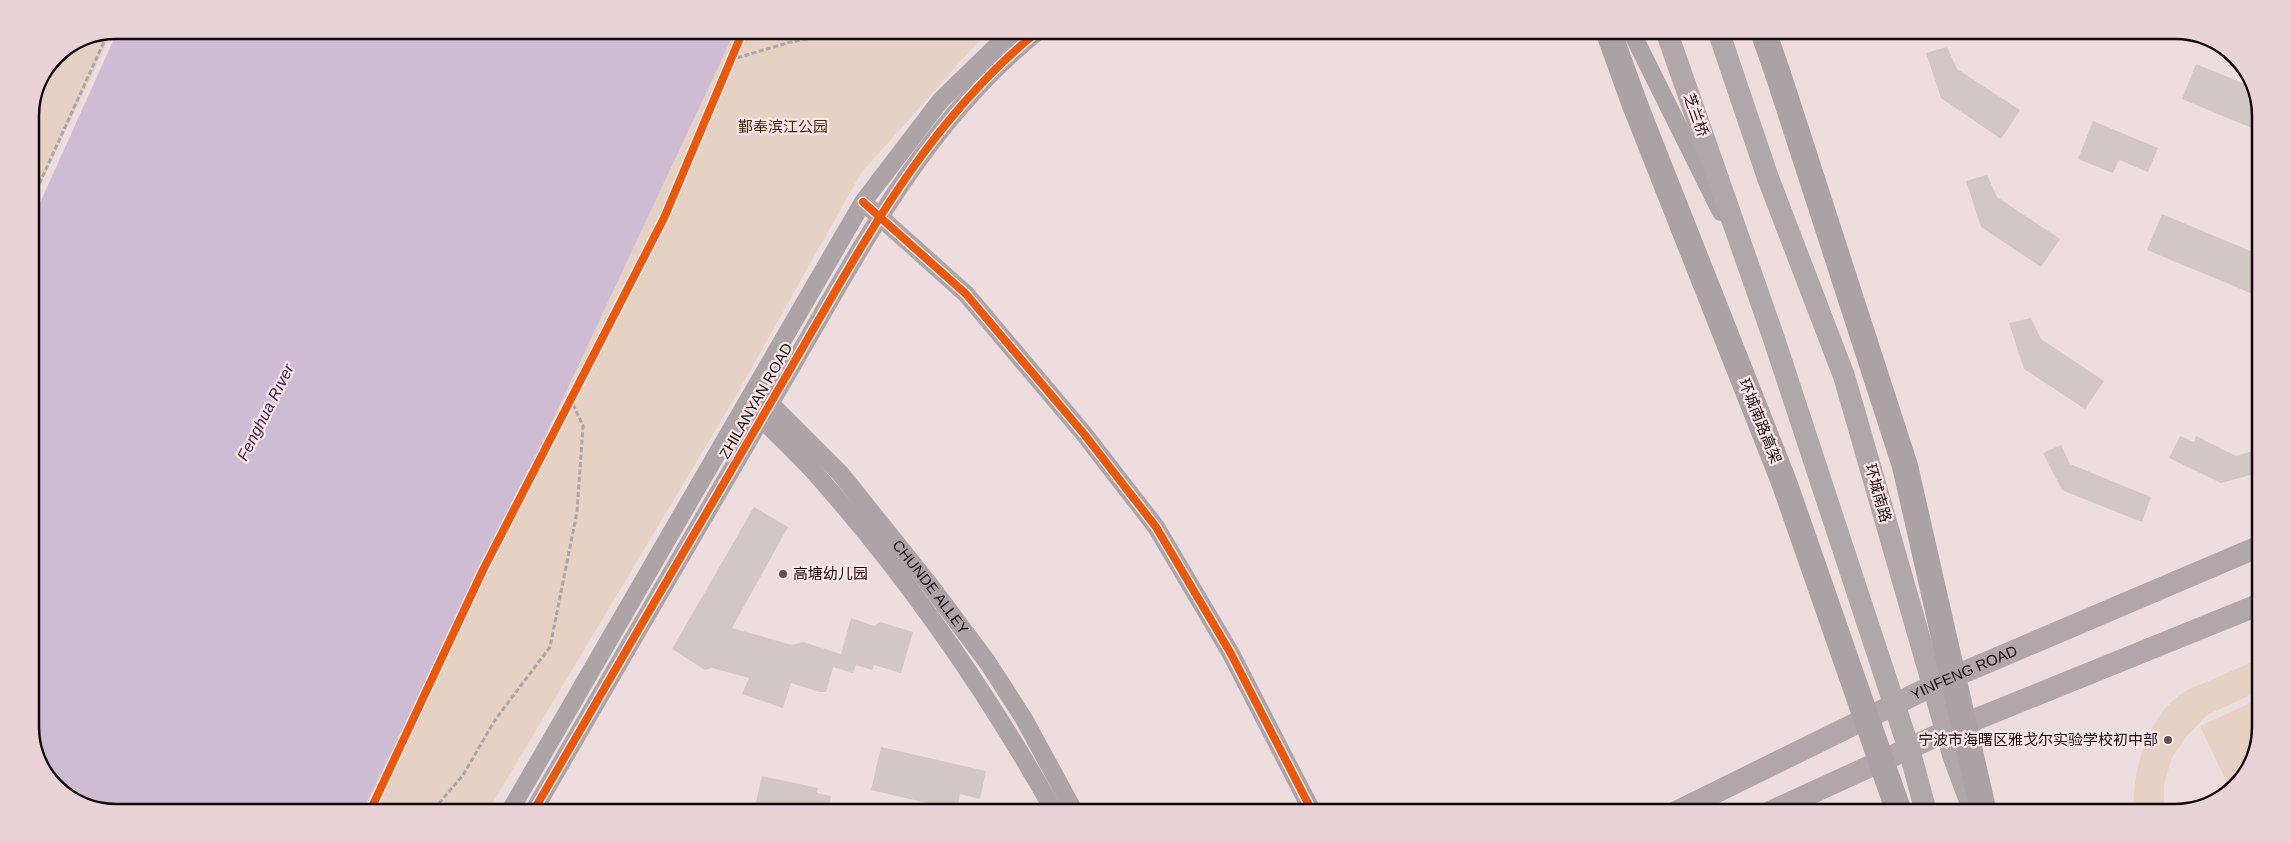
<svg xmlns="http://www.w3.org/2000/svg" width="2291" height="843" font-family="Arial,'Noto Sans SC',sans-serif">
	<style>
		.green { fill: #e6d1c5 }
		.water { fill: #cebcd4 }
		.building { fill: #d3c7c6 }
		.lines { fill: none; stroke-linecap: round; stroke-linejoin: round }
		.path { stroke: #aea5a7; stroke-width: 3; stroke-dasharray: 5 2.5; stroke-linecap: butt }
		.minor { stroke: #aca4a7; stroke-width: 18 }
		.major { stroke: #b1a6a9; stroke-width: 22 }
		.highway { stroke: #aca1a4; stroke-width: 26 }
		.highway-bridge { stroke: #aca1a4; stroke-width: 26 }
		.cycleway-casing { stroke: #fde5e8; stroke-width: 11 }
		.cycleway { stroke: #e8590c; stroke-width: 8 }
		.poi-dot { fill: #5f5355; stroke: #fde5e8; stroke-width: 2 }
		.labels { text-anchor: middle; stroke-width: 4.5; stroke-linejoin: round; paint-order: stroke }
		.street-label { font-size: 15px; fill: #13090b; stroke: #fde5e8 }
		.park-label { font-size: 15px; fill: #412501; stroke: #fde5e8 }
		.poi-label { font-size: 15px; fill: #13090b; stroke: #fde5e8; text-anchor: start }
		.water-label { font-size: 16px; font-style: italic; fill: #3b214c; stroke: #fde5e8 }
		.rim { fill: none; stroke: #13090b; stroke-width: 2.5 }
	</style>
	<rect width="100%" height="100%" fill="#eddddf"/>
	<g class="green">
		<path d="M113,30l-83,177v-97l25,-55 28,-19z"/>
		<path d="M734,31l253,1 -126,141 -124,221 -248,415h-131z"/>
		<path d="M2257,660v32l-50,23 -21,22 -14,20 -8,27v29h-30c-3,-40 13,-97 49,-120 6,-5 14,-7 21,-10 18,-8 36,-16 53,-23z"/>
		<path d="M2257,700v55l-26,36 -31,-65z"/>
	</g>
	<path class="water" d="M118,30l617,1 -283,604 -89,174h-275l-40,-29 -18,-46v-509z"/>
	<g class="building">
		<path d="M1947,47l10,22 63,41 -19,29 -60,-41 -15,-45z"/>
		<path d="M2196,64l56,23 9,22 -7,20 -72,-30z"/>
		<path d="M2093,121l65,27 -10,24 -29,-12 -6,13 -35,-14z"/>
		<path d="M1987,175l10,22 63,42 -19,28 -60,-40 -15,-46z"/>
		<path d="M2162,214l98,41v42l-113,-47z"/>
		<path d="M2031,318l10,21 63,42 -19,28 -61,-40 -15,-46z"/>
		<path d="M2180,436l14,6 2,-6 40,20 23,-7 -1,24 -37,10 -52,-25z"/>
		<path d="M2061,445l9,19 81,33 -9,25 -80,-32 -19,-37z"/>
		<path d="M754,507l34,20 -56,101 60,17 11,-3 38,12 10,-36 23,8 6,-4 33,10 -12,41 -27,-8 -2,5 -16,-5 -3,8 -20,-6 -7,25h-7l-28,-9 -8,25 -41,-14 7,-16 -37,-10 -7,2 -33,-21z"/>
		<path d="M881,747l105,24 -6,28 -20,-5 -3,16 -86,-20z"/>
		<path d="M762,776l56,12 -1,5 14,3 -3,14h-74z"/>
	</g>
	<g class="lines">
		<g class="path">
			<path d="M730,60l57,-17 53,-11"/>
			<path d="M30,204l79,-173"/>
			<path d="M434,809l29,-34 32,-55 55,-73 27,-135 6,-86 -12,-26"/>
		</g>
		<g class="minor">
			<path d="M1632,33l89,179"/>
			<path d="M871,209l95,85 118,140 72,93 74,125 82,159"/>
			<path id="s1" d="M762,395l78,78 89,111 59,79 36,56 50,92"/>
			<path d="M754,411c20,21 42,41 61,62 93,104 171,217 239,338"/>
			<path d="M511,809l352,-607 78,-102 70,-68"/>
			<path d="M534,810c82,-142 164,-283 247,-425 75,-127 139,-258 256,-353"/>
		</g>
		<g class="major">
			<path d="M1667,33l107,306 135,410 17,63"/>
			<path d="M1719,33l49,145 76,198 109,379 21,57"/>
			<path id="s2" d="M1676,812l258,-127 324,-138"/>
			<path d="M1770,812l177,-81 311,-126"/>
		</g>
		<g class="highway">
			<path d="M1609,33l26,72"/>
			<path d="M1764,34l14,40"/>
		</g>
		<g class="highway-bridge">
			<path d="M1778,74l127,392 79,347"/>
			<path d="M1635,105l149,377 115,330"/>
		</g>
		<defs>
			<g id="cycleway">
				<path d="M863,202l103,92 118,140 72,93 74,125 82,159"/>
				<path d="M371,809l112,-239 181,-352 79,-187"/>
				<path d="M534,810c82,-142 164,-283 247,-425 75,-127 139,-258 256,-353"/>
			</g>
		</defs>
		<use href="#cycleway" class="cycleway-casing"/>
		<use href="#cycleway" class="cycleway"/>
	</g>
	<g class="poi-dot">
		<circle cx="783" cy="574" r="5"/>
		<circle cx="2168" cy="740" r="5"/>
	</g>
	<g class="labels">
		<g class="street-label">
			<text transform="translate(1696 115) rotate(70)" y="5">芝兰桥</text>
			<text transform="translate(756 401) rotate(-60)" y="5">ZHILANYAN ROAD</text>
			<text transform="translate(1760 421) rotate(68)" y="5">环城南路高架</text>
			<text transform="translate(1878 493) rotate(74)" y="5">环城南路</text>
			<text dy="5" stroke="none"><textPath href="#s1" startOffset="256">CHUNDE ALLEY</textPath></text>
			<text dy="5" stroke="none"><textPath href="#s2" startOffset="320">YINFENG ROAD</textPath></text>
		</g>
		<g class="park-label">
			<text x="783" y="132">鄞奉滨江公园</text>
		</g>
		<g class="poi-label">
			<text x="793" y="579">高塘幼儿园</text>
			<text x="2158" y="745" text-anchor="end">宁波市海曙区雅戈尔实验学校初中部</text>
		</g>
		<g class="water-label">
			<text transform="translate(265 412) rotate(-63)" y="6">Fenghua Rıver</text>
		</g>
	</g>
	<path d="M0 0H2291V843H0ZM116 39H2175A77 77 0 0 1 2252 116V727A77 77 0 0 1 2175 804H116A77 77 0 0 1 39 727V116A77 77 0 0 1 116 39Z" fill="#ead3d6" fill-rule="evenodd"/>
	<path class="rim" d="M116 39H2175A77 77 0 0 1 2252 116V727A77 77 0 0 1 2175 804H116A77 77 0 0 1 39 727V116A77 77 0 0 1 116 39Z"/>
</svg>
